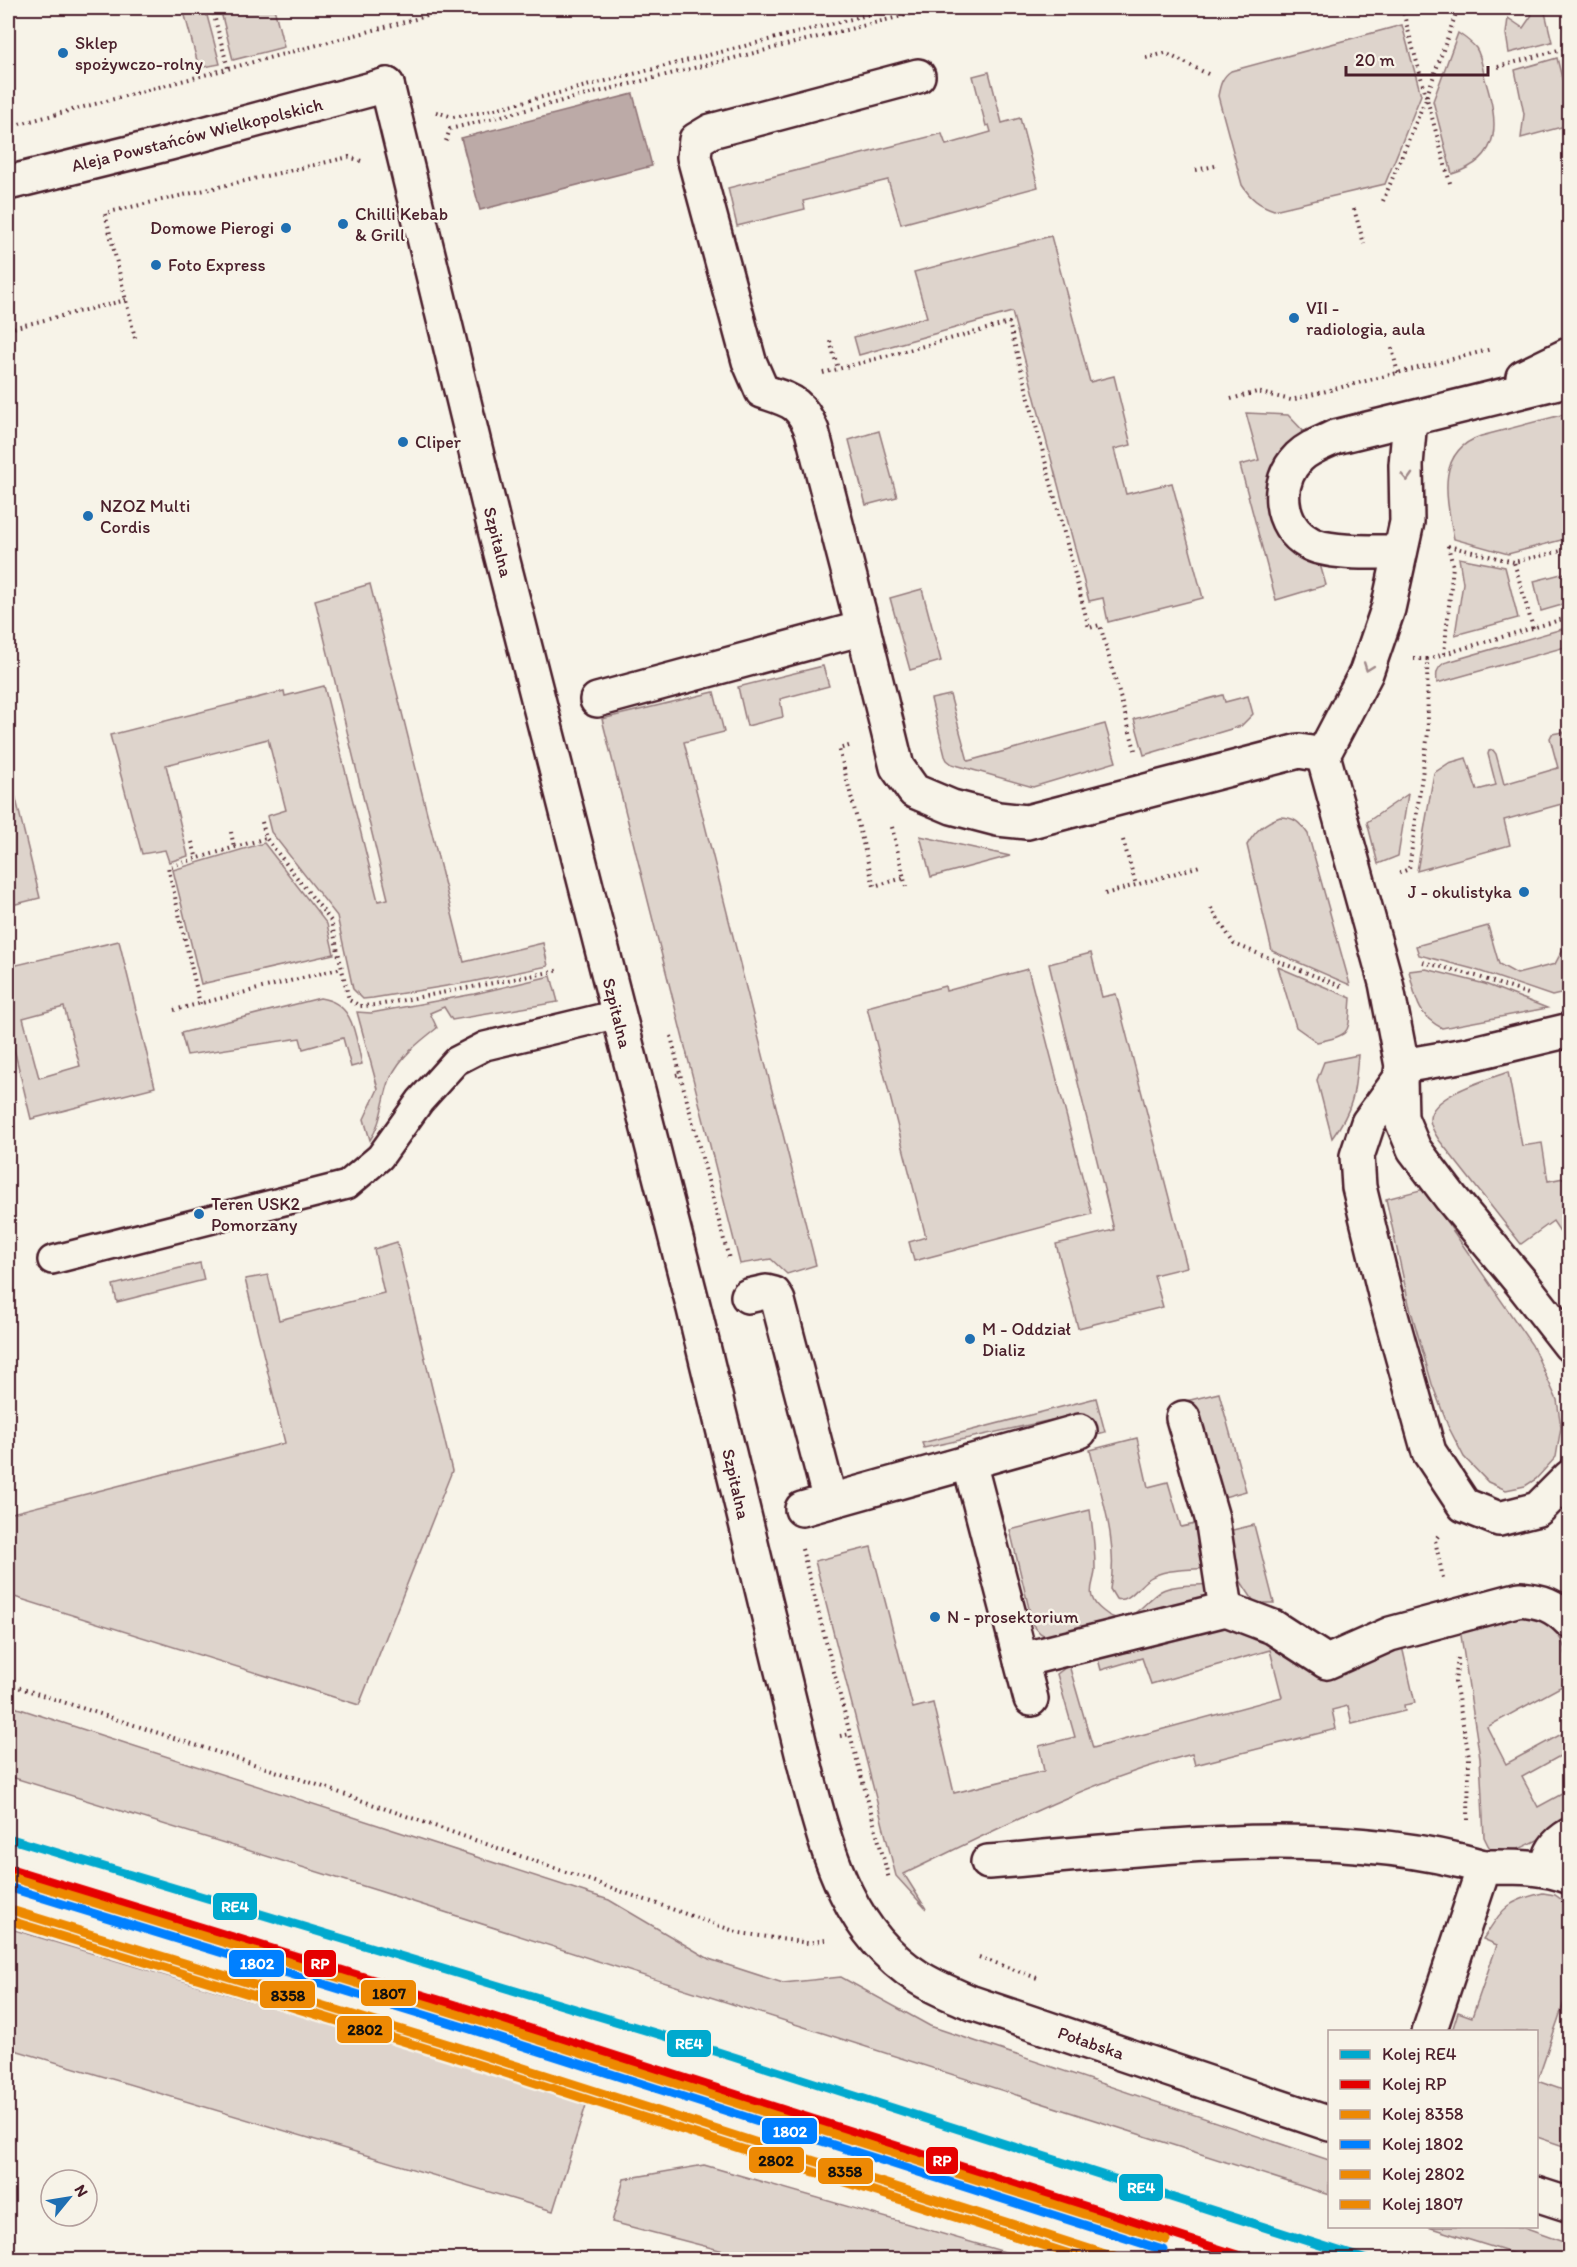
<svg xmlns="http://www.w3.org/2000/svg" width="1577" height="2267" font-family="Itim,sans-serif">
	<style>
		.green { fill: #ded4cc; stroke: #947a7c; stroke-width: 1.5; fill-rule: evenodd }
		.water { fill: #bcaaa7; stroke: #8e7275; stroke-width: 1.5 }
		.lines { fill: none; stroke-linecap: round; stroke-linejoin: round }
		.lane-casing { stroke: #4a1f2b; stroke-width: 32 }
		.street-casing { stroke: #4a1f2b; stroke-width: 38 }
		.secondary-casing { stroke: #4a1f2b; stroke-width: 38 }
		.path { stroke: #4a1f2b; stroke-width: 4; stroke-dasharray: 1.5 4.5; stroke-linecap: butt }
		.lane { stroke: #f7f3e8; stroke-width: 27 }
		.street { stroke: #f7f3e8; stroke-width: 33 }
		.secondary { stroke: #f7f3e8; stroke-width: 33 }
		.rail-1-casing { stroke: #f7f3e8; stroke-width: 14 }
		.rail-2-casing { stroke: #f7f3e8; stroke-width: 14 }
		.rail-3-casing { stroke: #f7f3e8; stroke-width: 14 }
		.rail-4-casing { stroke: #f7f3e8; stroke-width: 14 }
		.rail-5-casing { stroke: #f7f3e8; stroke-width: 14 }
		.rail-6-casing { stroke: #f7f3e8; stroke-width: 14 }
		.rail-1 { stroke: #00a9ce; stroke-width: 9 }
		.rail-2 { stroke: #e50000; stroke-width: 9 }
		.rail-3 { stroke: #ed8904; stroke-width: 9 }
		.rail-4 { stroke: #0080ff; stroke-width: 9 }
		.rail-5 { stroke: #ed8904; stroke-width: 9 }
		.rail-6 { stroke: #ed8904; stroke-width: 9 }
		.oneway { stroke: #a0898a }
		.poi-dot { fill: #1f6fb2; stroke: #f7f3e8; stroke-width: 2 }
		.labels { text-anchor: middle; stroke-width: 5; stroke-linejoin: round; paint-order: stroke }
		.poi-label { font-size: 18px; fill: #4a1f2b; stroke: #f7f3e8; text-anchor: start }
		.street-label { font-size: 18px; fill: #4a1f2b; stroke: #f7f3e8 }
		.line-badge { stroke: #f7f3e8; stroke-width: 2 }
		.badge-label { font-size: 16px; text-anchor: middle; font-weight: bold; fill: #fff }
		.pale-badge-label { font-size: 16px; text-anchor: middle; font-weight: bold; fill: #111 }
	</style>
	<rect width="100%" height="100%" fill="#f7f3e8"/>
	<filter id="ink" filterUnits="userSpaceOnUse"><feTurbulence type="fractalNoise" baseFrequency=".0167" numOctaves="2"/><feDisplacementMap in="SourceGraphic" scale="12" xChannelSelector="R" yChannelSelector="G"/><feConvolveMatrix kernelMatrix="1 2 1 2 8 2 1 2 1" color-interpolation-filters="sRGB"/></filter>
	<g filter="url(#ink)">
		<g class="green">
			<path d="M183,8h22l15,56 -21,4z"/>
			<path d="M220,8h54l10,39 -51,13z"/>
			<path d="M1529,8h15l8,34 -43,11 -3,-19 2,-16 15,10 9,-13 -6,-4z"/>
			<path d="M1402,25l19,70 -36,89 -111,26c-15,-5 -23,-11 -32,-25l-24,-89c2,-11 4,-19 13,-25z"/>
			<path d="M1458,33c6,4 13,9 18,15 5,7 7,22 9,31 13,42 19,79 -33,95l-19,-73z"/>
			<path d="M1557,58l12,48v19l-48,13 3,-24 -9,-44z"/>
			<path d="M989,72l13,51 18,-5 18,69 -137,37 -13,-44 -85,21 2,8 -68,17 -9,-38 212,-54h2l4,11 45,-13 -2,-7 -3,1 -13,-50z"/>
			<path d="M1051,236l39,146 24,-6 17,69 -17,4 12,45 46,-11 31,115 -95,24 -5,-24 -14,3 -77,-289 -153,43 -5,-18 73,-20 -13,-45z"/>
			<path d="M1246,413l42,2 20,21 -33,30 44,95 7,24 -50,15 -36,-135 19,-5z"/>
			<path d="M1569,413v125l-61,16 -54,-15c-7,-38 -20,-87 27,-103z"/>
			<path d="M879,431l18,66 -31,8 -17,-65z"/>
			<path d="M1459,558l46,9 13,51 -63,17 8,-52z"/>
			<path d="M1569,572v31l-28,8 -7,-30z"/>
			<path d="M370,584l94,378 79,-19 5,23 -77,16 -98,16 -10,1 -10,-10 -16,-73 -66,-84 -4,-16 19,-6 -18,-71 -102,26 22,91 -19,6 -4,-12 -23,4 -32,-119 174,-44 1,5 39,-10 54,215 10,-2 -73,-299z"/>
			<path d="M922,589l19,72 -31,9 -20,-72z"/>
			<path d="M1569,627v19l-132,37c-1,-9 -1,-14 7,-20z"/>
			<path d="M823,666l6,20 -49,13 3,18 -36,9 -9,-39z"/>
			<path d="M714,692l10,40 -40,10 132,523 -29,9 -16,-15 -31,5 -138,-545z"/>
			<path d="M950,695l18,66 137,-37 11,38 -83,25 -81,-23 -5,-4 -2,-4 -14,-57z"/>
			<path d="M1223,695l2,7 23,-6 5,18 -12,12 -97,29 -10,-36z"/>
			<path d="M1563,732c11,14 7,51 6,70l-65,18 6,25 -93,26 17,-98 15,-10 17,-5 11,32 19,-5 -8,-31 1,-3 4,-1 3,4 8,30 54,-16 -8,-30 2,-4z"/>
			<path d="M8,766l32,132 -32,8z"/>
			<path d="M1408,794l-10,62 -20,8 -11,-42z"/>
			<path d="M1280,817c15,0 20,6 28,17l42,151 -78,-34 -25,-106c9,-15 17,-22 33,-28z"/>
			<path d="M920,836l90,20 -79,21z"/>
			<path d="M264,843l63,81 7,30 -133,30 -28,-114z"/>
			<path d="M1488,926l11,38 18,10 38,-10 8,-15 6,-1v44l-17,4 -79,-27 -54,-14 -3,-9z"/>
			<path d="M119,941l36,146 -124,32 -23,-95v-57zM64,1007l16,59 -41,12 -16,-60z"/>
			<path d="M1091,953l11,44 14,-3 71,273 -33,8 9,32 -85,21 -22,-84 58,-14 -65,-266z"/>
			<path d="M1278,967l73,31c-3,36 2,36 -34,44l-21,-15z"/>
			<path d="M1028,969l64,245 -178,47 -5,-19 17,-5 -59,-230 78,-21 1,5z"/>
			<path d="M1426,969l59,15 62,24 -105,20c-26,-13 -26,-31 -33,-57z"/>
			<path d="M551,976l7,26 -106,18 -8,-13 -14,6 7,15c-18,14 -36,28 -46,49 -9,20 -8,44 -21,63l-6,-21 14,-30 -21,-77 14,1 103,-19z"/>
			<path d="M320,998c35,5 35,38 42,66l-11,3 -8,-29 -40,11 -3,-11 -113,17 -6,-22z"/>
			<path d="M1358,1055c-3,36 -4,54 -26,83l-15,-58 7,-18z"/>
			<path d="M1508,1072l14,74 20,-3 6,38 21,-4v68l-16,-24 -32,23 -82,-104c-4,-6 -9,-14 -9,-21 1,-24 59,-40 78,-47z"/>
			<path d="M1424,1189l108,156 25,55 4,27 -5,30 -20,22 -11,7 -19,4 -18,-8 -24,-25 -16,-31 -16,-42 -23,-80 -23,-105z"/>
			<path d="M397,1242l55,229 -93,234 -351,-110v-81l277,-71 -40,-164 23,-4 11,45 105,-27 -10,-44z"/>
			<path d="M200,1263l4,17 -87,22 -4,-17z"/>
			<path d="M1219,1393l27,98 -33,9 -27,-99z"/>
			<path d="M1096,1398l9,34 -19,5 -7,-23 -155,34 -2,-5z"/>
			<path d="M1137,1438l11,49 20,-5 13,45 19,-4 8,45c-19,2 -45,0 -61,12 -10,7 -18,23 -31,19l-6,-10c9,-46 -9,-94 -20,-139z"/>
			<path d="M1090,1510c3,20 5,40 5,60 0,9 -6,18 -3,27 2,6 7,11 11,14 26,22 39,-9 58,-20 13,-7 35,-5 50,-7l3,16 -165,38 -9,-5 -7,-8 -23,-95z"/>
			<path d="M1254,1525l20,78h-19l-25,-38 -6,-33z"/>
			<path d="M871,1547l42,161 20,-5 21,90 90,-22 -5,-25 36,-9 -18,-63 12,-9 24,83 189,-51 -12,-47 -119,34 -9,-26 -41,12 -4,-15 128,-34 89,45 87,-24 14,61 -11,2 1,6 -53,13 -4,-18 -16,4 4,19 -141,36 -3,-11c-101,26 -194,75 -288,120l22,35 -30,-33 -81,-315z"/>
			<path d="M1531,1616c40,14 38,47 38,83l-7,-13 -75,41 19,37 63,-34v21l-47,26 16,30 31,-17v31c-14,9 -58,38 -73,31 -7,-2 -9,-9 -12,-15l-4,-79 -20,-129 14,-5z"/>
			<path d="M8,1705l601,195 100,59 74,24 58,-6 89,49 399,134v35l-950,-304 -371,-115z"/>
			<path d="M1543,1893l12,2 7,5 5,29 2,5v54l-32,93 32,11v56l-32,-11 -1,-105 -84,-1 6,-19 14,5 25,-72 -14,-6c20,-30 22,-38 60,-46z"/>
			<path d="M8,1928l579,174 -34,109 -545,-163z"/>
			<path d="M704,2165l325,94h-275l-142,-37 12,-43z"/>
			<path d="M1428,2227h93l48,17v15h-38z"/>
		</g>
		<path class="water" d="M633,94l19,72 -172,44 -19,-72z"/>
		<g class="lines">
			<defs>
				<path id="lane" d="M52,1260l295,-75 33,-28 40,-56 36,-40 29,-15 133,-32"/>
				<g id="street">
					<path d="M387,85l109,449 198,775 116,477c19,73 41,148 108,191 17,11 36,18 54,26l358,121"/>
					<path d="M1523,377l47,-23"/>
					<path d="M1410,419l-4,46 1,57 -19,87 -22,64 -43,82 63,228 16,83 -2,13 -32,44 -11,33 2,31 26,107 44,158 35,53 35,14 39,-10 32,-32"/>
					<path d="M1400,552c-22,0 -73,2 -91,-9 -31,-17 -35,-61 -10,-86 10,-10 24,-14 36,-20l235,-58"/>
					<path d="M863,628l-51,-197c-12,-30 -21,-30 -50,-40l-13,-30 -55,-204 2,-17 15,-9 207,-55"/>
					<path d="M597,700l266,-72 34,139 17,24 38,16 46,12 29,3 272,-71 24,4"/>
					<path d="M1402,1066l64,-11 104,-25"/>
					<path d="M1400,1079l1,39 13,31 37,49 69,83 50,64"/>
					<path d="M748,1296l18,-4 8,2 4,7 52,200"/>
					<path d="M969,1462l62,237"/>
					<path d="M802,1509l278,-78"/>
					<path d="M1226,1609l47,18 54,35 63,-28 130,-35c22,2 34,6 50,22"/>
					<path d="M1021,1660l205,-51 -14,-91 -29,-100"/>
					<path d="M988,1862c161,-13 339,-40 496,5"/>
					<path d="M1547,1869c3,-17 8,-25 23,-34"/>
					<path d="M1429,2032l55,-165c30,0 58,-1 86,10"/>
					<path d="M1536,2194l34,11"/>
				</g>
				<path id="secondary" d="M8,183l162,-40 217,-58"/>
			</defs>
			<use href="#lane" class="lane-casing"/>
			<use href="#street" class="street-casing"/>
			<use href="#secondary" class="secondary-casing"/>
			<g class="path">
				<path d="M212,8l16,60"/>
				<path d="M1402,8l48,175"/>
				<path d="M1146,58l19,-5 47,23"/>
				<path d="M1498,67l64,-18"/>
				<path d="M436,112l17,5 26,-4 416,-105"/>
				<path d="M8,127l449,-119"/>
				<path d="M446,141l4,-12 484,-121"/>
				<path d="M1196,170l23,-5"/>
				<path d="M1383,201l43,-103 32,-90"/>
				<path d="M1354,209l10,35"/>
				<path d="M8,329l118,-29"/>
				<path d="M135,338l-30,-125 244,-56 12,4 1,3"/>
				<path d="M830,341l8,28"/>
				<path d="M1392,348l6,26"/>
				<path d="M823,373l186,-50 80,305 11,-3 35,125"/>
				<path d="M1231,399l26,-7 34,8 201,-51"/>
				<path d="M1448,546l66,16"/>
				<path d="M1533,628l-19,-66 56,-13"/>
				<path d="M1444,654l9,-88 -6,-24"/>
				<path d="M1427,659l143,-42"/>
				<path d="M849,746l-10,3 35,137 30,-8"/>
				<path d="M262,822l4,16 65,83 18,79 11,6 18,-1 183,-35"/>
				<path d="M892,827l14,60"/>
				<path d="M231,832l3,16"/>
				<path d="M1123,840l13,45"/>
				<path d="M192,842l5,17"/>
				<path d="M1399,873l10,-4 19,-136 -1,-74h-13"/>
				<path d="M1105,894l95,-28"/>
				<path d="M1211,908l23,36 109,43"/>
				<path d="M1423,962l53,14 55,19"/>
				<path d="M200,1004l-32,-137 98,-29"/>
				<path d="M174,1010l168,-42"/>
				<path d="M671,1036l9,38"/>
				<path d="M676,1075l4,-1 49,185"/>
				<path d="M1438,1536l-3,4 8,38"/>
				<path d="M802,1549l48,185"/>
				<path d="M1458,1658l-3,24 14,74 -1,64"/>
				<path d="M8,1684l301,98 431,151 68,10 17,-3"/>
				<path d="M840,1736l10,-2 39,145"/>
				<path d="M979,1957l58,21"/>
			</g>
			<use href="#lane" class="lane"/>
			<use href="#street" class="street"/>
			<use href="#secondary" class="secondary"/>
			<defs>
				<path id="rail-1" d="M8,1838l710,214 649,208"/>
				<path id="rail-2" d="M8,1868l470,144 775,248"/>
				<path id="rail-3" d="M8,1909l453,139 663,212"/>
				<path id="rail-4" d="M11,1888l456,140 696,222"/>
				<path id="rail-5" d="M8,1920l450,138 631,202"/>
				<path id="rail-6" d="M14,1878l456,140 696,222"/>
			</defs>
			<use href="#rail-1" class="rail-1-casing"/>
			<use href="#rail-2" class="rail-2-casing"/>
			<use href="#rail-3" class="rail-3-casing"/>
			<use href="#rail-4" class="rail-4-casing"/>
			<use href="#rail-5" class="rail-5-casing"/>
			<use href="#rail-6" class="rail-6-casing"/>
			<use href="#rail-1" class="rail-1"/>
			<use href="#rail-2" class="rail-2"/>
			<use href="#rail-3" class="rail-3"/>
			<use href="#rail-4" class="rail-4"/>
			<use href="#rail-5" class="rail-5"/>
			<use href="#rail-6" class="rail-6"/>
		</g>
		<defs><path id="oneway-chevron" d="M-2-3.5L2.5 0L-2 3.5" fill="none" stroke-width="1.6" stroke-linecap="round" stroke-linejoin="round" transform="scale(1.5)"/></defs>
		<g class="oneway">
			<use href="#oneway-chevron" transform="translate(1407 477) rotate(87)"/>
			<use href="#oneway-chevron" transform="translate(1368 667) rotate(110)"/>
		</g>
	</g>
	<g class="poi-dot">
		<circle cx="63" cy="53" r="6"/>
		<circle cx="343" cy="224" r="6"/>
		<circle cx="286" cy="228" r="6"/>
		<circle cx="156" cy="265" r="6"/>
		<circle cx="1294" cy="318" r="6"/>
		<circle cx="403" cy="442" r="6"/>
		<circle cx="88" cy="516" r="6"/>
		<circle cx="1524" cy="892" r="6"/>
		<circle cx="199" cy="1214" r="6"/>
		<circle cx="970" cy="1339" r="6"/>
		<circle cx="935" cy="1617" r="6"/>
	</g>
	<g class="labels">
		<g class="poi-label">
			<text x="75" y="49">Sklep<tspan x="75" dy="21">spożywczo-rolny</tspan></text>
			<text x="355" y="220">Chilli Kebab<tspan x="355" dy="21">&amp; Grill</tspan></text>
			<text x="274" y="234" text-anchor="end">Domowe Pierogi</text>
			<text x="168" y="271">Foto Express</text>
			<text x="1306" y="314">VII -<tspan x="1306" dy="21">radiologia, aula</tspan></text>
			<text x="415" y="448">Cliper</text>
			<text x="100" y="512">NZOZ Multi<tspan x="100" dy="21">Cordis</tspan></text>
			<text x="1512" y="898" text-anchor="end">J - okulistyka</text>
			<text x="211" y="1210">Teren USK2<tspan x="211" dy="21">Pomorzany</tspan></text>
			<text x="982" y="1335">M - Oddział<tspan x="982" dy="21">Dializ</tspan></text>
			<text x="947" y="1623">N - prosektorium</text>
		</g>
		<g class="street-label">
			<text transform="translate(197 135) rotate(-14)" y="6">Aleja Powstańców Wielkopolskich</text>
			<text transform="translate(498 542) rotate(76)" y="6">Szpitalna</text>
			<text transform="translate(617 1013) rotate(76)" y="6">Szpitalna</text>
			<text transform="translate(736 1484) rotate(77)" y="6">Szpitalna</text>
			<text transform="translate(1091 2043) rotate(19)" y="6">Połabska</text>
		</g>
	</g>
	<g class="line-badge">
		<rect x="212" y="1892" width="46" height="29" rx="6" fill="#00a9ce"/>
		<rect x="228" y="1949" width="57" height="29" rx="6" fill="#0080ff"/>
		<rect x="303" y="1949" width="34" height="29" rx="6" fill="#e50000"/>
		<rect x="360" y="1979" width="57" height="28" rx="6" fill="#ed8904"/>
		<rect x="259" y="1980" width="57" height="29" rx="6" fill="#ed8904"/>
		<rect x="336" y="2015" width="57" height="29" rx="6" fill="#ed8904"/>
		<rect x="666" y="2029" width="46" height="29" rx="6" fill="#00a9ce"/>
		<rect x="761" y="2117" width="57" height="28" rx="6" fill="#0080ff"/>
		<rect x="748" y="2146" width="57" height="28" rx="6" fill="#ed8904"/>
		<rect x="925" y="2146" width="34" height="29" rx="6" fill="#e50000"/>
		<rect x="817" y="2157" width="57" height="28" rx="6" fill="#ed8904"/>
		<rect x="1118" y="2173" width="46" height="29" rx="6" fill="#00a9ce"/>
	</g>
	<g class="badge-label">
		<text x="235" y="1912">RE4</text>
		<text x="257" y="1969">1802</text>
		<text x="320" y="1969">RP</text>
		<text x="689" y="2049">RE4</text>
		<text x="790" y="2137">1802</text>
		<text x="942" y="2166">RP</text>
		<text x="1141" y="2193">RE4</text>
	</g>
	<g class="pale-badge-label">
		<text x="389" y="1999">1807</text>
		<text x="288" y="2001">8358</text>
		<text x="365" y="2035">2802</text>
		<text x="776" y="2166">2802</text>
		<text x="845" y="2177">8358</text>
	</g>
	<rect width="1577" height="2267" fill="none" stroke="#f7f3e8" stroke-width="30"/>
	<rect x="15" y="15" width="1547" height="2237" fill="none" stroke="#4a1f2b" stroke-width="2" filter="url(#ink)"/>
	<rect x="1328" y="2030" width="210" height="198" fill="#f7f3e8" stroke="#b29e9c" stroke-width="1.5"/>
	<rect x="1340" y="2050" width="30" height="9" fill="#00a9ce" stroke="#b29e9c" stroke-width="1.5"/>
	<text x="1382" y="2060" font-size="18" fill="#4a1f2b">Kolej RE4</text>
	<rect x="1340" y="2080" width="30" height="9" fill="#e50000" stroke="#b29e9c" stroke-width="1.5"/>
	<text x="1382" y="2090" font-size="18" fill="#4a1f2b">Kolej RP</text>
	<rect x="1340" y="2110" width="30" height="9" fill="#ed8904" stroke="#b29e9c" stroke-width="1.5"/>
	<text x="1382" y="2120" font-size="18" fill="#4a1f2b">Kolej 8358</text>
	<rect x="1340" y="2140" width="30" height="9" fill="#0080ff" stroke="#b29e9c" stroke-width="1.5"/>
	<text x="1382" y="2150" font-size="18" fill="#4a1f2b">Kolej 1802</text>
	<rect x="1340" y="2170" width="30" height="9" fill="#ed8904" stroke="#b29e9c" stroke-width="1.5"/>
	<text x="1382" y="2180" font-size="18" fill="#4a1f2b">Kolej 2802</text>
	<rect x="1340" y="2200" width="30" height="9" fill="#ed8904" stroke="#b29e9c" stroke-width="1.5"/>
	<text x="1382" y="2210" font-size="18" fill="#4a1f2b">Kolej 1807</text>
	<g transform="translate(69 2198) rotate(60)"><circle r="28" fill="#f7f3e8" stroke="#b29e9c" stroke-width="1.5"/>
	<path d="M0-4.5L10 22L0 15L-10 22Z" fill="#1f6fb2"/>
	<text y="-9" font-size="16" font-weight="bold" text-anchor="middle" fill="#4a1f2b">N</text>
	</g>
	<path d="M1346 66v9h142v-9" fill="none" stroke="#4a1f2b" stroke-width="3"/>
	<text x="1355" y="66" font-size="18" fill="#4a1f2b" stroke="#f7f3e8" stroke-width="4.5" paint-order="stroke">20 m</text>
</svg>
